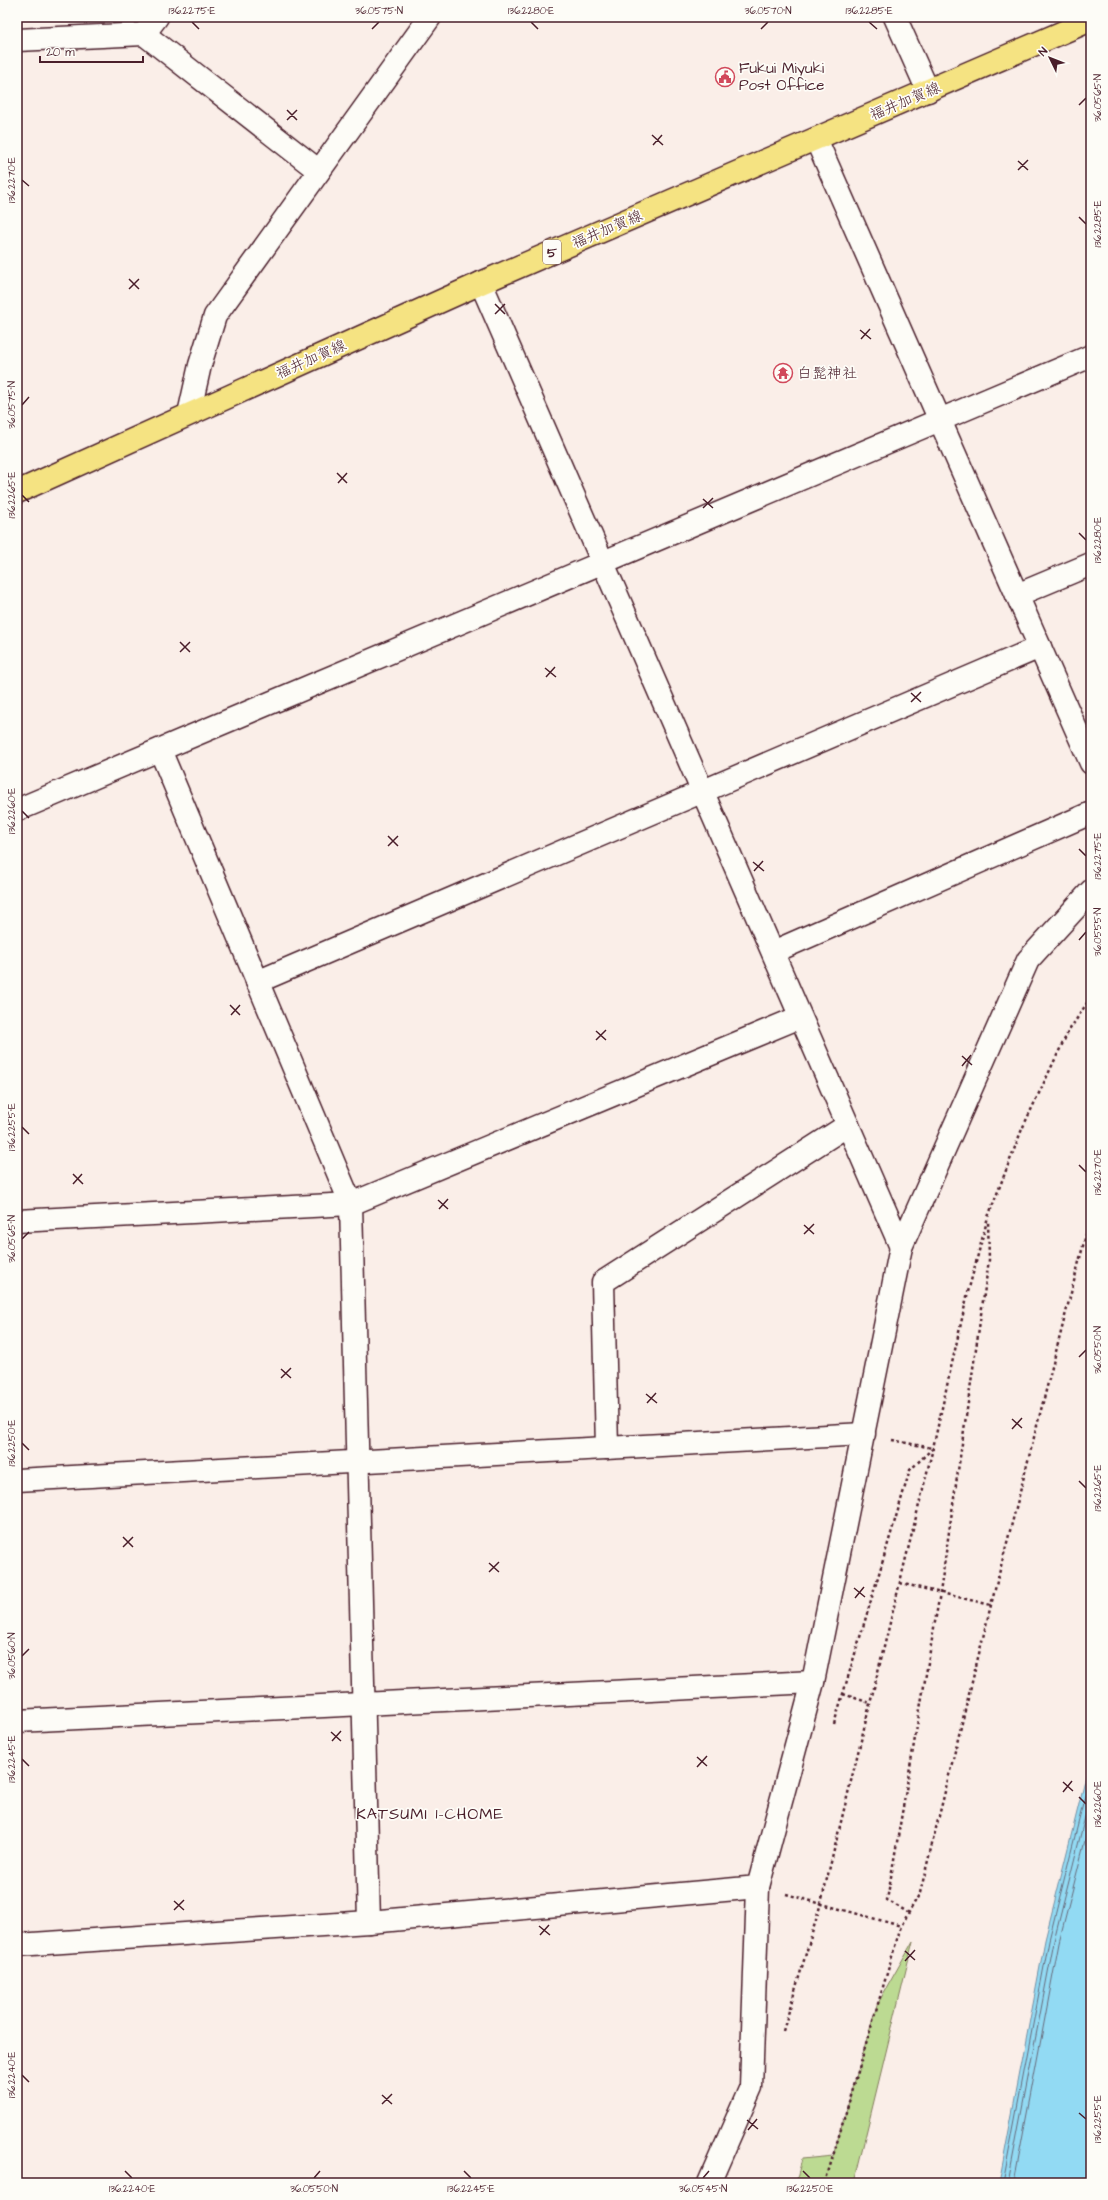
<svg xmlns="http://www.w3.org/2000/svg" width="1108" height="2200" font-family="'Architects Daughter','Klee One',sans-serif">
	<style>
		.green { fill: #bcda92; stroke: #837c5e }
		.water { fill: #92daf3; stroke: #758fa3 }
		.lines { fill: none; stroke-linecap: round; stroke-linejoin: round }
		.shore { stroke: #676a7b; stroke-width: 1 }
		.minor-casing { stroke: #4a1f2b; stroke-width: 25 }
		.major-casing { stroke: #4a1f2b; stroke-width: 25 }
		.path { stroke: #4a1f2b; stroke-width: 2.5; stroke-dasharray: 3 3; stroke-linecap: butt }
		.minor { stroke: #fdfcf7; stroke-width: 22 }
		.major { stroke: #f5e382; stroke-width: 22 }
		.ticks { fill: none; stroke: #4a1f2b; stroke-width: 1.5 }
		.labels { text-anchor: middle; stroke-width: 3.5; stroke-linejoin: round; paint-order: stroke }
		.shield { fill: #fdfcf7; stroke: #806168; stroke-width: 1 }
		.shield-label { font-size: 14px; font-weight: bold; fill: #4a1f2b }
		.poi-label { font-size: 15px; fill: #4a1f2b; stroke: #fdfcf7; text-anchor: start }
		.street-label { font-size: 15px; fill: #4a1f2b; stroke: #fdfcf7 }
		.neighbourhood-label { font-size: 16px; letter-spacing: 1px; fill: #4a1f2b; stroke: #fdfcf7 }
		.neatline { fill: none; stroke: #4a1f2b; stroke-width: 1.5 }
		.ticks-label { font-size: 10px; text-anchor: middle; fill: #4a1f2b }
	</style>
	<rect width="100%" height="100%" fill="#faeee8"/>
	<filter id="ink" filterUnits="userSpaceOnUse"><feTurbulence type="fractalNoise" baseFrequency=".025" numOctaves="2"/><feDisplacementMap in="SourceGraphic" scale="8" xChannelSelector="R" yChannelSelector="G"/><feConvolveMatrix kernelMatrix="1 2 1 2 8 2 1 2 1" color-interpolation-filters="sRGB"/></filter>
	<g filter="url(#ink)">
		<path class="green" d="M913,1941l-59,242h-58l6,-24 31,-3 44,-151z"/>
		<path class="water" d="M1091,1756v427h-92l46,-243z"/>
		<g class="lines">
			<g class="shore">
				<path d="M1003,2183l46,-243 42,-168"/>
				<path d="M1008,2183l46,-242 37,-148"/>
				<path d="M1014,2183l45,-240 32,-126"/>
			</g>
			<defs>
				<g id="minor">
					<path d="M895,17l33,74"/>
					<path d="M144,34l13,-17"/>
					<path d="M17,40l127,-6 175,137"/>
					<path d="M816,139l275,624"/>
					<path d="M481,283l420,964"/>
					<path d="M189,414l11,-49 15,-49 215,-299"/>
					<path d="M1017,595l74,-31"/>
					<path d="M160,750l191,454 18,718"/>
					<path d="M17,810l1074,-454"/>
					<path d="M773,952l318,-139"/>
					<path d="M257,982l783,-335"/>
					<path d="M17,1221l334,-17 449,-187"/>
					<path d="M607,1448l-4,-166 245,-157"/>
					<path d="M17,1480l847,-46"/>
					<path d="M17,1721l796,-39"/>
					<path d="M17,1945l352,-23 389,-35 55,-205 88,-435 127,-287 63,-69"/>
					<path d="M709,2183l42,-96 7,-200"/>
				</g>
				<path id="major" d="M17,492l464,-209 610,-263"/>
			</defs>
			<use href="#minor" class="minor-casing"/>
			<use href="#major" class="major-casing"/>
			<g class="path">
				<path d="M892,1440l40,8"/>
				<path d="M900,1583l91,22"/>
				<path d="M843,1694l27,9"/>
				<path d="M834,1724l76,-254 22,-21"/>
				<path d="M786,1894l115,32"/>
				<path d="M909,1913l-22,-13 53,-307 49,-333 -1,-40"/>
				<path d="M783,2031l38,-128 112,-455 35,-156 20,-75 34,-88 46,-97 23,-35"/>
				<path d="M825,2183l76,-257 19,-33 71,-288 100,-390"/>
			</g>
			<use href="#minor" class="minor"/>
			<use href="#major" class="major"/>
		</g>
	</g>
	<path class="ticks" d="M192,22l7,7M531,22l7,7M869,22l8,7M372,29l7,-7M761,29l7,-7M1079,105l7,-7M287,110l10,10M287,120l10,-10M652,135l11,10M653,145l9,-10M1018,161l10,9M1018,170l10,-10M22,180l7,6M1079,217l7,7M129,279l10,10M129,289l10,-10M495,304l10,10M495,314l10,-10M860,330l11,9M861,339l9,-10M22,405l7,-8M337,473l10,10M338,483l9,-10M22,495l7,7M703,499l10,9M703,508l10,-10M1079,533l7,7M180,642l10,10M180,652l10,-10M545,668l11,9M546,677l9,-10M911,693l10,9M911,702l10,-10M22,811l7,7M388,836l10,10M388,846l10,-10M1079,849l7,7M753,862l11,9M754,871l9,-10M1079,940l7,-8M230,1005l10,10M231,1015l9,-10M596,1031l10,9M596,1040l10,-10M962,1056l10,9M962,1066l9,-11M22,1127l7,7M1079,1165l7,7M73,1174l10,10M73,1184l9,-10M438,1200l10,9M439,1209l9,-10M804,1225l10,9M804,1234l10,-10M22,1239l7,-7M1079,1357l7,-7M281,1369l10,9M281,1378l10,-10M646,1394l11,9M647,1403l9,-10M1012,1419l10,9M1012,1429l10,-11M22,1443l7,7M1079,1481l7,7M123,1537l10,10M123,1547l10,-10M489,1563l10,9M489,1572l10,-10M854,1588l11,9M855,1598l9,-11M22,1656l7,-7M331,1732l10,9M332,1741l9,-10M697,1757l10,9M22,1759l7,7M697,1767l10,-11M1063,1782l10,9M1063,1792l9,-11M1079,1797l7,7M174,1901l10,9M174,1910l10,-10M539,1926l11,9M540,1935l9,-10M905,1951l10,9M905,1961l10,-11M22,2075l7,7M382,2095l10,9M382,2104l10,-10M1079,2113l7,6M747,2120l11,9M748,2130l9,-11M125,2171l7,7M464,2171l7,7M803,2171l7,7M314,2178l6,-7M703,2178l6,-7"/>
	<defs>
		<symbol id="civic-ring" viewBox="-11 -11 22 22"><circle r="9.5" fill="#fdfcf7" stroke="#d1495b" stroke-width="1.5"/><path d="M-.6-6.5H3V-4.5H.6V-3L4-1V1h2V6H-6V1h2V-1L-.6-3ZM-1.2 2.5V6h2.4V2.5Z" fill="#d1495b"/></symbol>
		<symbol id="temple-ring" viewBox="-11 -11 22 22"><circle r="9.5" fill="#fdfcf7" stroke="#d1495b" stroke-width="1.5"/><path d="M0-6L5-2H3V0L6.5 2.5H4V6H1.5V3h-3V6H-4V2.5H-6.5L-3 0V-2H-5Z" fill="#d1495b"/></symbol>
	</defs>
	<g fill-rule="evenodd">
		<use href="#civic-ring" x="714" y="66" width="22" height="22"/>
		<use href="#temple-ring" x="772" y="362" width="22" height="22"/>
	</g>
	<g class="labels">
		<rect class="shield" x="543" y="240" width="18" height="24" rx="3"/>
		<g class="shield-label">
			<text x="552" y="257">5</text>
		</g>
		<g class="poi-label">
			<text x="739" y="73">Fukui Miyuki<tspan x="739" dy="17">Post Office</tspan></text>
			<text x="797" y="378">白髭神社</text>
		</g>
		<g class="street-label">
			<text transform="translate(905 101) rotate(-23)" y="5">福井加賀線</text>
			<text transform="translate(607 229) rotate(-23)" y="5">福井加賀線</text>
			<text transform="translate(311 359) rotate(-24)" y="5">福井加賀線</text>
		</g>
		<g class="neighbourhood-label">
			<text x="430" y="1819">KATSUMI 1-CHOME</text>
		</g>
	</g>
	<rect width="1108" height="2200" fill="none" stroke="#fdfcf7" stroke-width="44"/>
	<g transform="translate(1050 58) rotate(313)" stroke="#fdfcf7" stroke-width="3" paint-order="stroke">
	<path d="M0-3L7 15L0 10L-7 15Z" fill="#4a1f2b"/>
	<text y="-6" font-size="11" font-weight="bold" text-anchor="middle" fill="#4a1f2b">N</text>
	</g>
	<path d="M40 56v6h103v-6" fill="none" stroke="#4a1f2b" stroke-width="2"/>
	<text x="46" y="56" font-size="12" fill="#4a1f2b" stroke="#fdfcf7" stroke-width="3" paint-order="stroke">20 m</text>
	<rect x="22" y="22" width="1064" height="2156" class="neatline"/>
	<g class="ticks-label">
		<text x="192" y="14">136.2275°E</text>
		<text x="379" y="14">36.0575°N</text>
		<text x="531" y="14">136.2280°E</text>
		<text x="768" y="14">36.0570°N</text>
		<text x="869" y="14">136.2285°E</text>
		<text transform="translate(1097 98) rotate(-90)" y="4">36.0565°N</text>
		<text transform="translate(11 180) rotate(-90)" y="4">136.2270°E</text>
		<text transform="translate(1097 224) rotate(-90)" y="4">136.2285°E</text>
		<text transform="translate(11 405) rotate(-90)" y="4">36.0575°N</text>
		<text transform="translate(11 495) rotate(-90)" y="4">136.2265°E</text>
		<text transform="translate(1097 540) rotate(-90)" y="4">136.2280°E</text>
		<text transform="translate(11 811) rotate(-90)" y="4">136.2260°E</text>
		<text transform="translate(1097 856) rotate(-90)" y="4">136.2275°E</text>
		<text transform="translate(1097 932) rotate(-90)" y="4">36.0555°N</text>
		<text transform="translate(11 1127) rotate(-90)" y="4">136.2255°E</text>
		<text transform="translate(1097 1172) rotate(-90)" y="4">136.2270°E</text>
		<text transform="translate(11 1239) rotate(-90)" y="4">36.0565°N</text>
		<text transform="translate(1097 1350) rotate(-90)" y="4">36.0550°N</text>
		<text transform="translate(11 1443) rotate(-90)" y="4">136.2250°E</text>
		<text transform="translate(1097 1488) rotate(-90)" y="4">136.2265°E</text>
		<text transform="translate(11 1656) rotate(-90)" y="4">36.0560°N</text>
		<text transform="translate(11 1759) rotate(-90)" y="4">136.2245°E</text>
		<text transform="translate(1097 1804) rotate(-90)" y="4">136.2260°E</text>
		<text transform="translate(11 2075) rotate(-90)" y="4">136.2240°E</text>
		<text transform="translate(1097 2119) rotate(-90)" y="4">136.2255°E</text>
		<text x="132" y="2192">136.2240°E</text>
		<text x="314" y="2192">36.0550°N</text>
		<text x="471" y="2192">136.2245°E</text>
		<text x="703" y="2192">36.0545°N</text>
		<text x="810" y="2192">136.2250°E</text>
	</g>
</svg>
